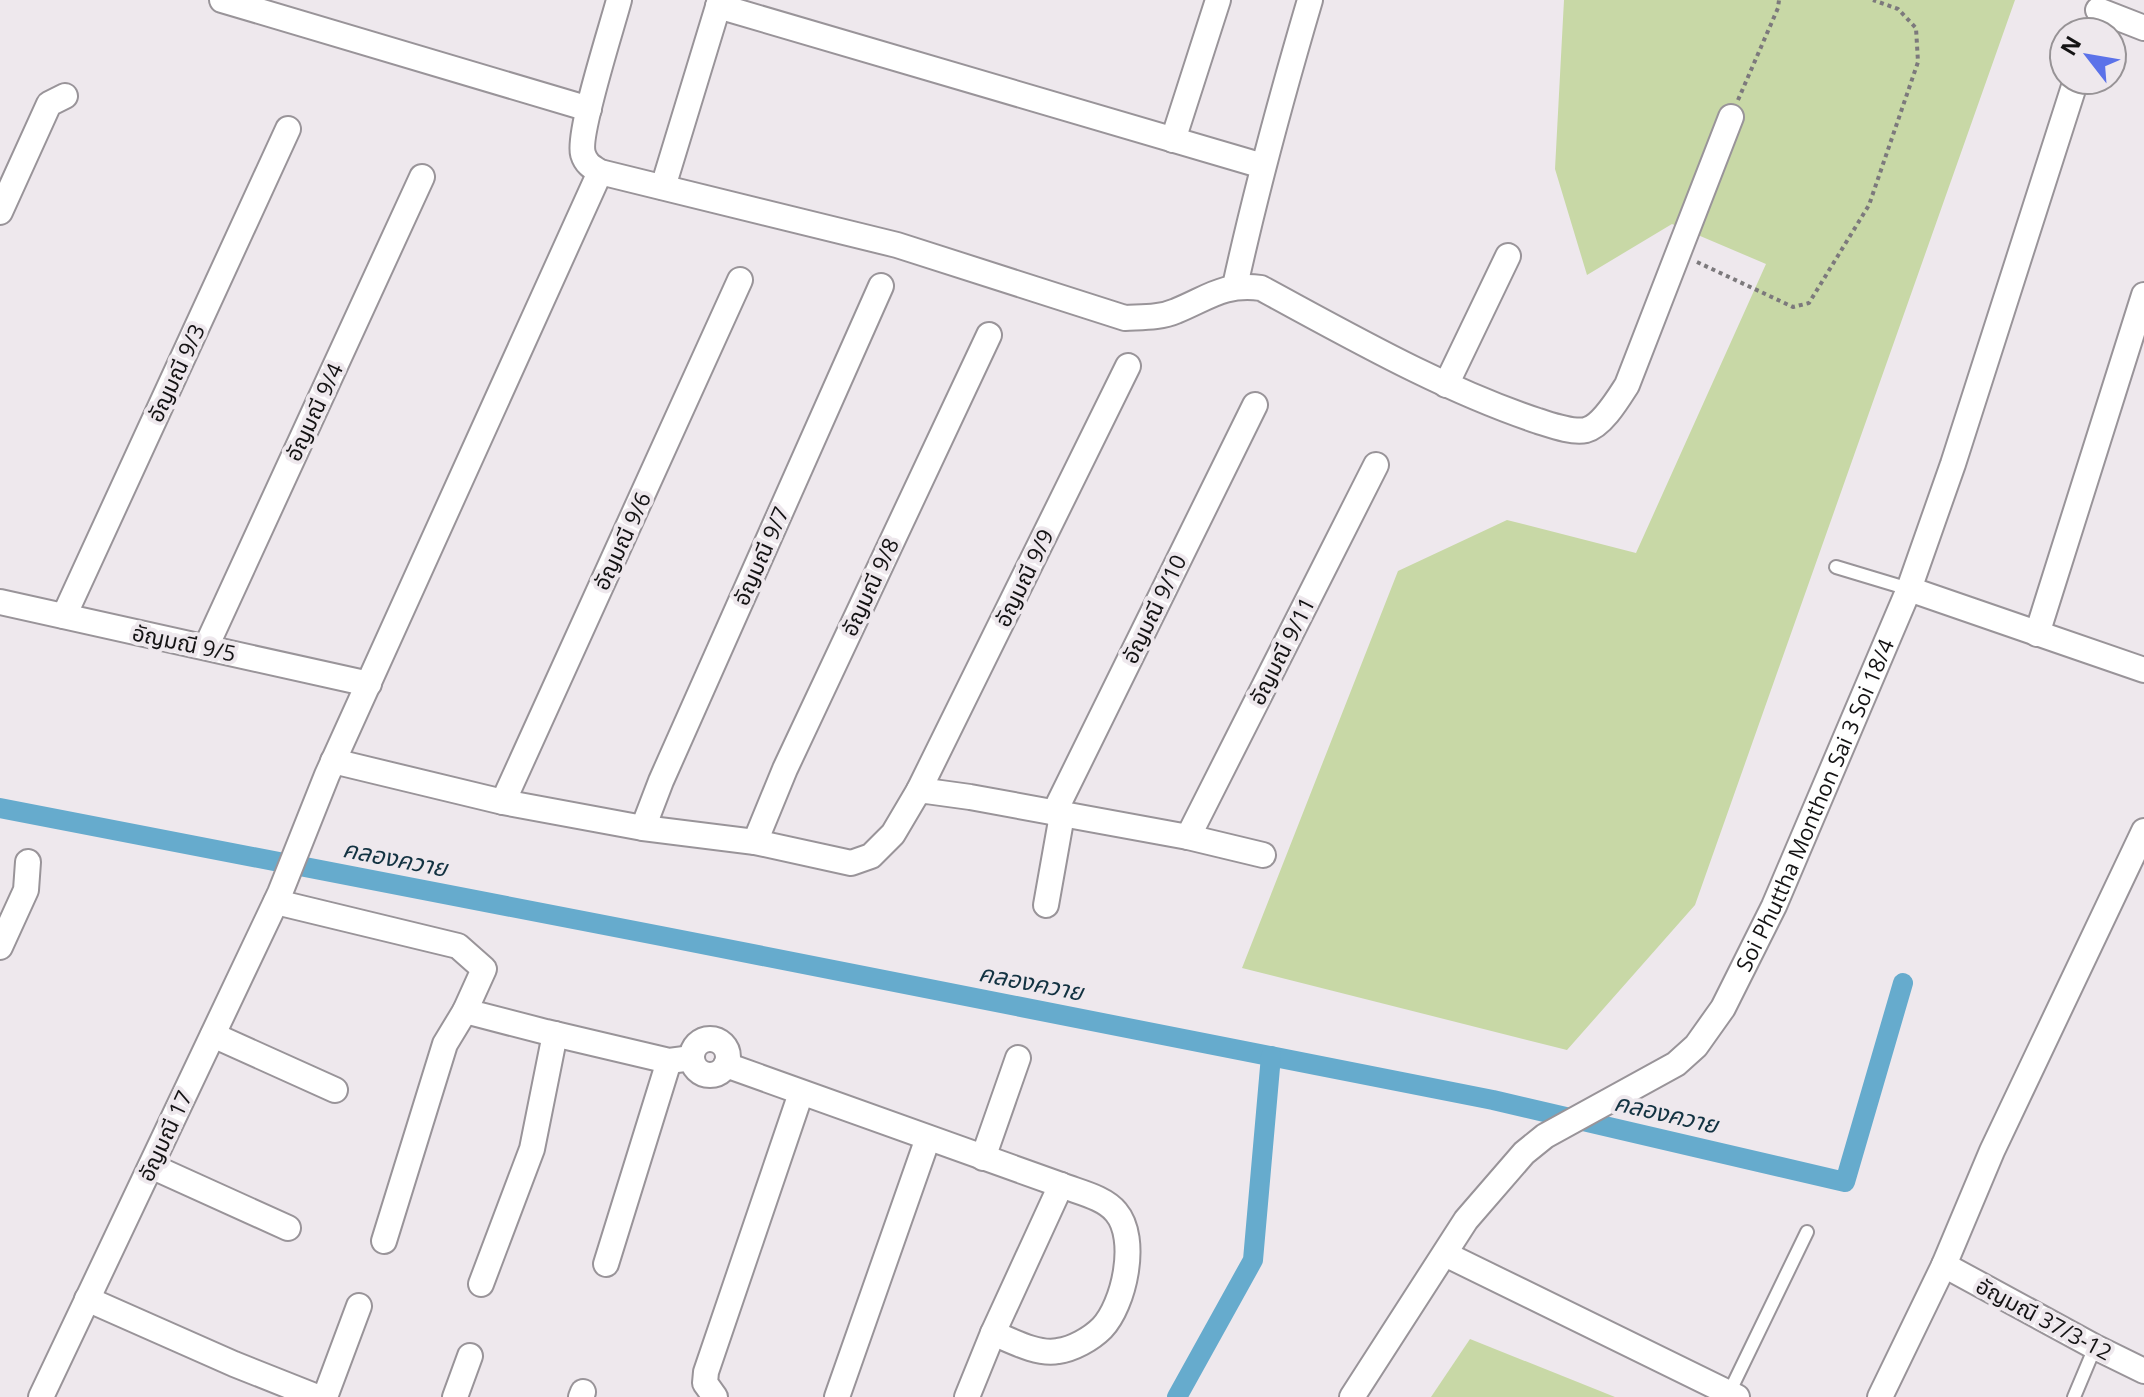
<svg xmlns="http://www.w3.org/2000/svg" width="2144" height="1397" font-family="'Open Sans','Noto Sans Thai',sans-serif">
	<style>
		.green { fill: #c8d8a6 }
		.lines { fill: none; stroke-linecap: round; stroke-linejoin: round }
		.canal { stroke: #66abcd; stroke-width: 20 }
		.lane-casing { stroke: #999499; stroke-width: 16 }
		.street-casing { stroke: #999499; stroke-width: 28 }
		.path { stroke: #7c797c; stroke-width: 4; stroke-dasharray: 4 4; stroke-linecap: butt }
		.lane { stroke: #fff; stroke-width: 12 }
		.street { stroke: #fff; stroke-width: 24 }
		.labels { text-anchor: middle; stroke-width: 8; stroke-linejoin: round; paint-order: stroke }
		.street-label { font-size: 22px; fill: #141314; stroke: #eee8ed }
		.water-label { font-size: 24px; font-style: italic; fill: #123241; stroke: #eee8ed }
	</style>
	<rect width="100%" height="100%" fill="#eee8ed"/>
	<g class="green">
		<path d="M1564,0h451l-320,905 -128,145 -325,-82 156,-397 109,-51 129,33 130,-289 -94,-40 -85,51 -32,-106z"/>
		<path d="M1470,1339l145,58h-184z"/>
	</g>
	<g class="lines">
		<g class="canal">
			<path d="M0,808l661,128 832,164 352,82 58,-199"/>
			<path d="M1177,1397l76,-137 18,-204"/>
		</g>
		<defs>
			<g id="lane">
				<path d="M1836,567l73,22"/>
				<path d="M1729,1393l78,-161"/>
				<path d="M2074,1397l21,-50"/>
			</g>
			<g id="street">
				<path d="M222,0l367,109"/>
				<path d="M619,0c-7,27 -42,134 -36,154 3,10 9,13 17,18l297,73 228,73c17,-1 35,0 51,-7 32,-13 48,-28 85,-23 89,48 181,101 277,133 13,4 34,12 48,9 16,-4 32,-31 41,-45l104,-268"/>
				<path d="M718,6l545,160"/>
				<path d="M2098,10l46,18"/>
				<path d="M1173,140l45,-140"/>
				<path d="M663,187l57,-187"/>
				<path d="M0,212l49,-108 16,-8"/>
				<path d="M1235,286c21,-96 47,-191 75,-286"/>
				<path d="M1446,385l62,-129"/>
				<path d="M1909,589l235,81"/>
				<path d="M0,602l369,82"/>
				<path d="M64,616l224,-487"/>
				<path d="M2037,634l107,-339"/>
				<path d="M206,647l216,-470"/>
				<path d="M333,761l170,41 140,26 112,14 96,21 20,-7 22,-22 26,-44 51,7 218,40 75,18"/>
				<path d="M919,790l209,-424"/>
				<path d="M503,802l237,-522"/>
				<path d="M1054,813l201,-408"/>
				<path d="M643,828l18,-47 220,-495"/>
				<path d="M1188,837l188,-372"/>
				<path d="M755,842l30,-73 204,-434"/>
				<path d="M276,902l182,44 26,23 -19,42 81,21 123,29 23,-3"/>
				<path d="M1046,905l16,-90"/>
				<path d="M0,947l26,-57 2,-28"/>
				<path d="M213,1035l122,55"/>
				<circle cx="710" cy="1057" r="18"/>
				<path d="M726,1065l335,120c17,7 43,12 55,27 23,27 8,93 -14,116 -11,11 -29,21 -44,23 -20,4 -46,-10 -65,-18"/>
				<path d="M983,1158l35,-100"/>
				<path d="M151,1166l137,62"/>
				<path d="M384,1241l61,-197 20,-33"/>
				<path d="M1445,1254l292,143"/>
				<path d="M606,1264l63,-203"/>
				<path d="M1944,1265l151,82 49,24"/>
				<path d="M481,1284l51,-135 23,-115"/>
				<path d="M87,1299l147,65 83,33"/>
				<path d="M41,1397l239,-504 47,-118 273,-603"/>
				<path d="M325,1397l34,-91"/>
				<path d="M455,1397l15,-41"/>
				<path d="M581,1397l2,-5"/>
				<path d="M715,1397l-10,-14 1,-11 95,-279"/>
				<path d="M837,1397l91,-259"/>
				<path d="M967,1397l26,-64 68,-148"/>
				<path id="s1" d="M1352,1397l114,-177 58,-67 21,-17 131,-72 20,-18 27,-38 51,-102 135,-317 44,-125 123,-384"/>
				<path d="M1880,1397l64,-132 48,-114 152,-320"/>
			</g>
		</defs>
		<use href="#lane" class="lane-casing"/>
		<use href="#street" class="street-casing"/>
		<g class="path">
			<path d="M1738,100l40,-92 1,-8"/>
			<path d="M1697,262l96,45 16,-4 60,-98 49,-143 -2,-34 -18,-19 -25,-9"/>
		</g>
		<use href="#lane" class="lane"/>
		<use href="#street" class="street"/>
	</g>
	<g class="labels">
		<g class="street-label">
			<text transform="translate(176 373) rotate(-65)" y="8">อัญมณี 9/3</text>
			<text transform="translate(314 412) rotate(-65)" y="8">อัญมณี 9/4</text>
			<text transform="translate(622 541) rotate(-65)" y="8">อัญมณี 9/6</text>
			<text transform="translate(761 556) rotate(-66)" y="8">อัญมณี 9/7</text>
			<text transform="translate(1024 578) rotate(-64)" y="8">อัญมณี 9/9</text>
			<text transform="translate(870 587) rotate(-65)" y="8">อัญมณี 9/8</text>
			<text transform="translate(1154 609) rotate(-64)" y="8">อัญมณี 9/10</text>
			<text transform="translate(184 643) rotate(12)" y="8">อัญมณี 9/5</text>
			<text transform="translate(1282 651) rotate(-63)" y="8">อัญมณี 9/11</text>
			<text dy="8" stroke="none"><textPath href="#s1" startOffset="772">Soi Phuttha Monthon Sai 3 Soi 18/4</textPath></text>
			<text transform="translate(165 1136) rotate(-65)" y="8">อัญมณี 17</text>
			<text transform="translate(2044 1319) rotate(28)" y="8">อัญมณี 37/3-12</text>
		</g>
		<g class="water-label">
			<text transform="translate(395 859) rotate(11)" y="8">คลองควาย</text>
			<text transform="translate(1031 983) rotate(11)" y="8">คลองควาย</text>
			<text transform="translate(1666 1114) rotate(13)" y="8">คลองควาย</text>
		</g>
	</g>
	<g transform="translate(2088 56) rotate(301)"><circle r="38" fill="#eee8ed" stroke="#979396" stroke-width="2"/>
	<path d="M0-6L14 30L0 20L-14 30Z" fill="#5b72e9"/>
	<text y="-12" font-size="22" font-weight="bold" text-anchor="middle" fill="#141314">N</text>
	</g>
</svg>
